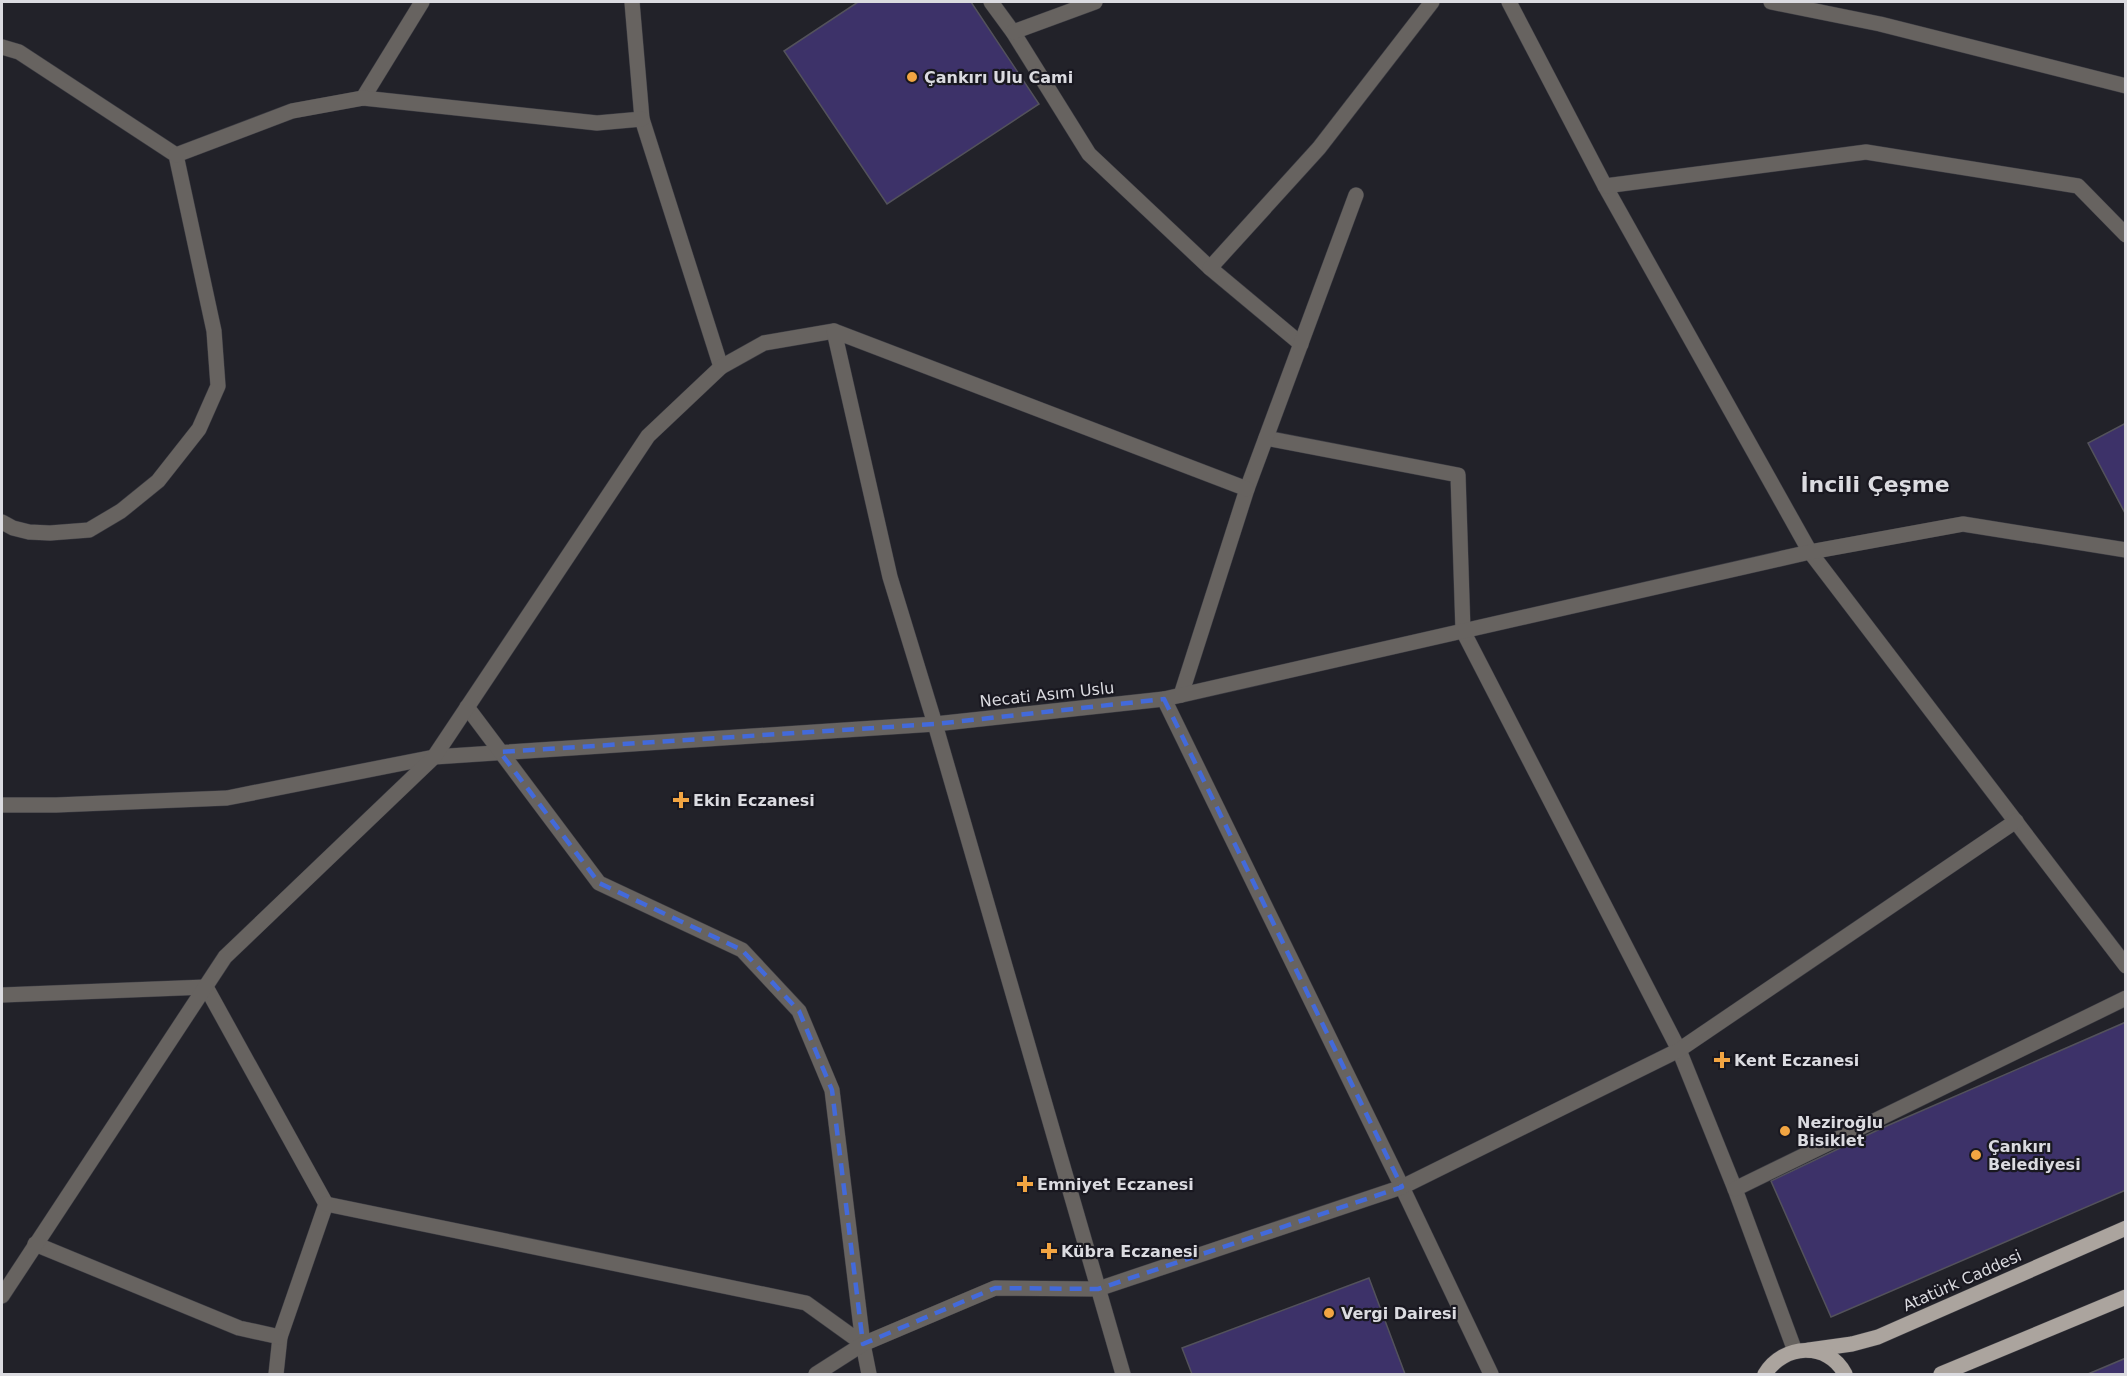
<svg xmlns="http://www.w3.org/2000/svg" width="2127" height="1376" font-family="'DejaVu Sans',sans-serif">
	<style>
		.building { fill: #3d3269; stroke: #53525b; stroke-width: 1.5 }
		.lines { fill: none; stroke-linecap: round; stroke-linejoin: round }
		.minor-casing { stroke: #3c3c43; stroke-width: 16 }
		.major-casing { stroke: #3c3c43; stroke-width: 16 }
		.minor { stroke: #676360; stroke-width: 15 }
		.major { stroke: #aba49e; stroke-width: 15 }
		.marked { fill: none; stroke: #436ada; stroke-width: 4.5; stroke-dasharray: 12 8; stroke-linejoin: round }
		.poi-dot { fill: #f2a542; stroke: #191820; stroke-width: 2 }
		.labels { text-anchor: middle; stroke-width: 4.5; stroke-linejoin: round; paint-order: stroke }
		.poi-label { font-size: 16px; font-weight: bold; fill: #dbdbe0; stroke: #191820; text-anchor: start }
		.street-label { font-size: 16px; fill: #dbdbe0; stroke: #191820 }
		.district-label { font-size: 22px; font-weight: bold; fill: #dbdbe0; stroke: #191820 }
	</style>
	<rect width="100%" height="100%" fill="#222229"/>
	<g class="building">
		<path d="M858,2h113l68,102 -152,100 -103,-153z"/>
		<path d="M2126,423v92l-38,-72z"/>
		<path d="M2126,1022v168l-295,127 -60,-136 111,-53z"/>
		<path d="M1369,1278l36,96h-213l-10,-26z"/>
		<path d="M2126,1358v16h-38z"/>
	</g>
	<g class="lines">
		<defs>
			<g id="minor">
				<path d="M632,2l10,117 79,248"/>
				<path d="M991,2l22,30 76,122 121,114"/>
				<path d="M1509,2l96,184 205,366 316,414"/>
				<path d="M1771,2l109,22 246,62"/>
				<path d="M1013,32l82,-30"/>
				<path d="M2,47l17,5 157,103 38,176 4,55 -19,43 -41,52 -37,30 -32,19 -39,3 -21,-1 -16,-4 -11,-6"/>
				<path d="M363,98l59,-96"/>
				<path d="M176,155l116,-44 71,-13 234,25 45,-4"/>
				<path d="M1605,186l261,-34 212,34 48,49"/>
				<path d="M1301,344l-91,-76 109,-120 113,-146"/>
				<path d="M1266,438l192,37 5,156 216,419 56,139 60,162"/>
				<path d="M1181,695l66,-206 109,-294"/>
				<path d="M1164,699l238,488 89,187"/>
				<path d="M2,805h54l171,-7 207,-41 501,-33 229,-25 646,-147 153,-28 163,26"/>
				<path d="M2,995l204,-8 120,217 -46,133 -4,37"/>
				<path d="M1735,1189l391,-191"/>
				<path d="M326,1204l480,99 57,41 -31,-254 -33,-79 -57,-61 -143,-67 -132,-176"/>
				<path d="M35,1244l204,84 41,9"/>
				<path d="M2,1296l223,-339 209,-200 214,-321 73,-69 43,-24 70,-12"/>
				<path d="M863,1344l6,30"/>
				<path d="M816,1374l47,-30 132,-56 103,1 304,-102 277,-137 337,-229"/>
				<path d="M1123,1374l-188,-650 -45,-147 -56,-246 413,158"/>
			</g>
			<g id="major">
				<path d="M1809,1350l43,-6 26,-7 248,-109"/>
				<path d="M1765,1374c18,-30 63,-33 80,0"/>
				<path d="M1941,1374l185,-77"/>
			</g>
		</defs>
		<use href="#minor" class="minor-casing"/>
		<use href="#major" class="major-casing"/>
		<use href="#minor" class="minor"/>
		<use href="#major" class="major"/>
	</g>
	<path class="marked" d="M1164,699l238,488 -304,102 -103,-1 -132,56 -31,-254 -33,-79 -57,-61 -143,-67 -99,-131 435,-28z"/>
	<g class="poi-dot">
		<circle cx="912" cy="77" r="6"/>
		<path d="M678 791h6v6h6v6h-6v6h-6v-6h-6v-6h6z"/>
		<path d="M1719 1051h6v6h6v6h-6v6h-6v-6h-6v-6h6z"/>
		<circle cx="1785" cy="1131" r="6"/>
		<circle cx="1976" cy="1155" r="6"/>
		<path d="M1022 1175h6v6h6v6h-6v6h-6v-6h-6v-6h6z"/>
		<path d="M1046 1242h6v6h6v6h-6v6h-6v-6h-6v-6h6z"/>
		<circle cx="1329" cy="1313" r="6"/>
	</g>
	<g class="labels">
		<g class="poi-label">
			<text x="924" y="83">Çankırı Ulu Cami</text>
			<text x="693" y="806">Ekin Eczanesi</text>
			<text x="1734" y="1066">Kent Eczanesi</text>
			<text x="1797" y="1128">Neziroğlu<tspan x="1797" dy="18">Bisiklet</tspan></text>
			<text x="1988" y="1152">Çankırı<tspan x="1988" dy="18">Belediyesi</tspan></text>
			<text x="1037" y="1190">Emniyet Eczanesi</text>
			<text x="1061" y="1257">Kübra Eczanesi</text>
			<text x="1341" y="1319">Vergi Dairesi</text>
		</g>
		<g class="street-label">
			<text transform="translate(1047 694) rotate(-6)" y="6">Necati Asım Uslu</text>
			<text transform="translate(1962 1280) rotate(-24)" y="6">Atatürk Caddesi</text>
		</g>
		<g class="district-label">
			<text x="1875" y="492">İncili Çeşme</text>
		</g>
	</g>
	<rect width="2127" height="1376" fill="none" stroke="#dbdbe0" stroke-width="6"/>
</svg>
